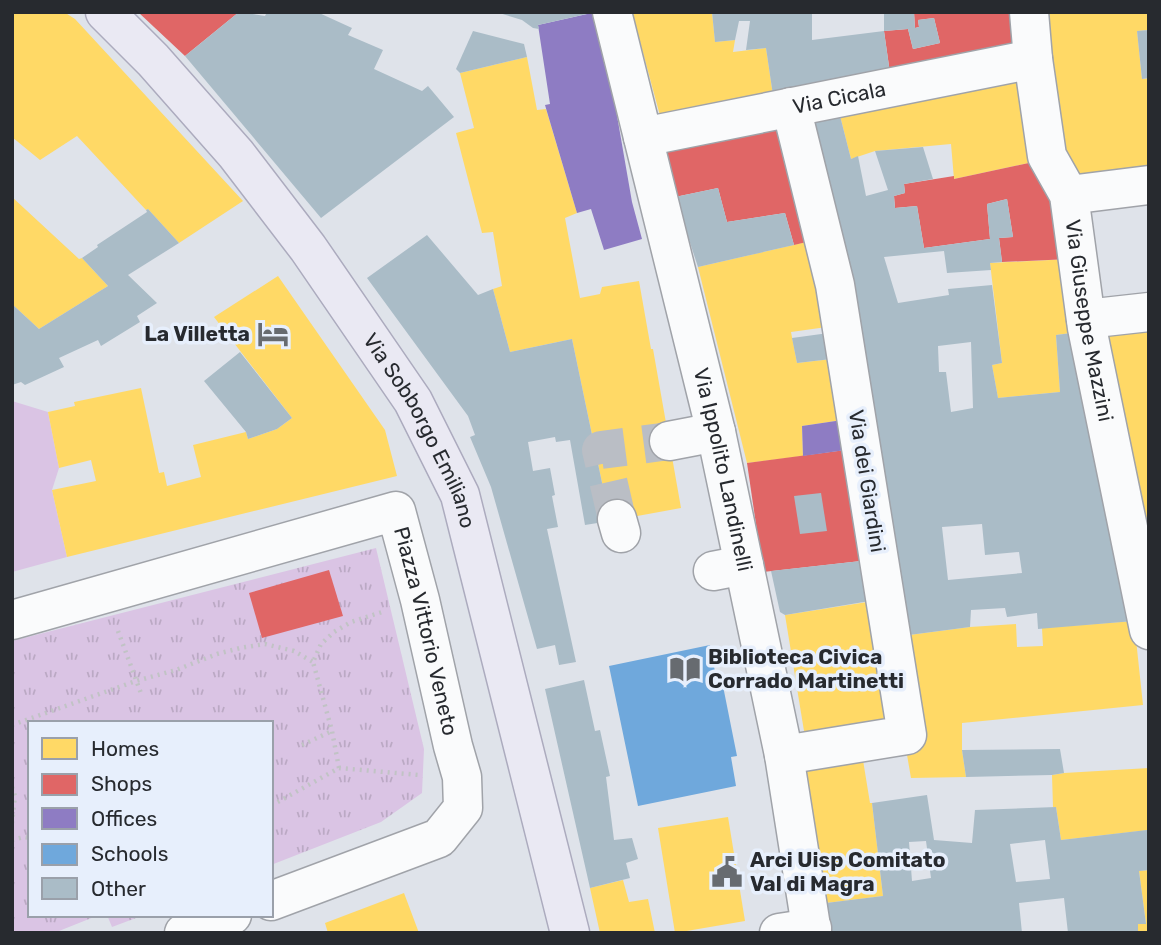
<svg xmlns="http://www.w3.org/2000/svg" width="1161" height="945" font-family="Rubik,sans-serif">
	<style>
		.grass { fill: url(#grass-tufts) }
		.garden { fill: #dac4e4 }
		.homes { fill: #ffd966 }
		.shops { fill: #e06666 }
		.offices { fill: #8e7cc3 }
		.schools { fill: #6fa8dc }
		.building { fill: #aabcc7; fill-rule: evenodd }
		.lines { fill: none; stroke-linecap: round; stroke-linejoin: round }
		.minor-tunnel { stroke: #babec5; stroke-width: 38; stroke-dasharray: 38 19; stroke-linecap: butt }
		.minor-casing { stroke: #a0a3a9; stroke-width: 41 }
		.major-casing { stroke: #acabbe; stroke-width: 41 }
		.path { stroke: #c1c3c5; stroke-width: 4.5; stroke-dasharray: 2 5; stroke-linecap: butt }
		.minor { stroke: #fafbfc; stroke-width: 38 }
		.major { stroke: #eae9f3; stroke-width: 38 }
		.labels { text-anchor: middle; stroke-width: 7; stroke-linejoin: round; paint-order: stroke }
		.street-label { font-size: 21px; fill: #272a2f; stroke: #e7effc }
		.poi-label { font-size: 21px; font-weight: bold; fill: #272a2f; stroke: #e7effc; text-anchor: start }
	</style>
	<defs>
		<pattern id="grass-tufts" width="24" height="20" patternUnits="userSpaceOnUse" patternTransform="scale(1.75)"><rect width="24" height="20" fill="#dac4e4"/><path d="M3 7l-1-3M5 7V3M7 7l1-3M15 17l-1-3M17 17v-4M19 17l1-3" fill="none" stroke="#bba9c4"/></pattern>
	</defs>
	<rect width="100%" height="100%" fill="#dfe3ea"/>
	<g class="grass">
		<path d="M376,548l48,201 -2,44 -41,29 -110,43v-142h-241v192h69l-45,18h-42v-292z"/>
		<path d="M107,915h37l-32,12z"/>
	</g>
	<path class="garden" d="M12,401l36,11 11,56 -7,22 15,67 -55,15z"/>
	<g class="homes">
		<path d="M12,12h52l11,7 168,182 -64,42 -31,-34 -2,1 -69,-74 -37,24 -28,-23z"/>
		<path d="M632,12h80l3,30 20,-2 -2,12 33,-4 8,54 -112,21z"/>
		<path d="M1041,12h108v18l-12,1 5,48 7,-1v91l-80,11z"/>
		<path d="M527,57l10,53 9,-1 31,104 -12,5 15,80 20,-4 2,-7 37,-6 12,68h2l28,159 -71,13 -38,-182 -62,13 -17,-63 9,-3 -9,-54 -11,1 -26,-100 18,-5 -14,-55z"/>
		<path d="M1018,73l20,88 -84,18 -3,-35 -76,7 -24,8 -13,-51z"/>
		<path d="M12,197l67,62 3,-1 26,28 -69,43 -27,-25z"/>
		<path d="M815,240l19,86 -43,6 6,31 43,-5 9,61 -47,7 1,30 -56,7 -49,-196z"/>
		<path d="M1070,259l9,73 -23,3 4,57 -62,6 -6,-33 10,-2 -12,-100z"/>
		<path d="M278,276l107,154 12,46 -330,81 -15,-67 44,-9 -5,-21 -32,8 -11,-56 27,-6 -1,-4 67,-14 18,85 5,-1 3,14 34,-9 -8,-32 53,-13 2,7 29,-10 15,-11 -78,-101z"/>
		<path d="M1149,326v248l-49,-238z"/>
		<path d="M899,597l-2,131 -92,9 -20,-122z"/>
		<path d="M1134,621l9,84 -181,18v27l4,27 -55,1 -5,-29 15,-1 -12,-113 61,-8 46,-3 1,23 26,-1 -1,-18z"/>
		<path d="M862,754l8,49h2l11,93 -57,7 -21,-141z"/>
		<path d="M1149,768v62l-88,10 -5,-33h-3l-1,-32 12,-2z"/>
		<path d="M728,817l17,104 -70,12 -17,-105z"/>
		<path d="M1149,870v63h-11v-9h8l-7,-53z"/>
		<path d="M623,880l6,22 19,-3 7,34h-55l-10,-45z"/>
		<path d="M404,893l15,40h-91l-3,-10z"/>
	</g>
	<g class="shops">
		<path d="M138,12h101l-54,44z"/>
		<path d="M914,12h99l6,43 -128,25 -7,-49 24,-2 5,20 27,-6 -6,-25 -16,2 1,7 -4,1z"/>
		<path d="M788,118l27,122 -21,5 -9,-32 -58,9 -9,-34 -43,9 -17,-53z"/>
		<path d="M1038,161l32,98 -68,3 -3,-24 14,-1 -6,-38 -20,5 3,35 -66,9 -7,-42 -22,2 -1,-12 11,-3 -1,-9 50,-8v3z"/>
		<path d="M853,449l17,111 -107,12 -16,-109z"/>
		<path d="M329,570l14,46 -81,22 -13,-45z"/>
	</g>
	<g class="offices">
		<path d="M596,12h3l33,190 10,37 -38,11 -13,-41 -14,4 -32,-108 5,-1 -12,-79z"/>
		<path d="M849,419l4,30 -50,7 -1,-30z"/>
	</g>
	<path class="schools" d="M710,645l6,32 5,-1 16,80 -6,1 5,29 -98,20 -29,-140z"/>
	<g class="building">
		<path d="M239,12l26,4 2,-4h50l35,16 -4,7 35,15 -9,19 48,22 6,-5 26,31 -133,101 -136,-162z"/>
		<path d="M496,12h95v1l-53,12 1,4 -6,-1 -11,-8z"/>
		<path d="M712,12h100v28l72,-9 7,49 -117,22 -8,-54 -20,2 4,-29h-11l-4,19 -20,2z"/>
		<path d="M884,12h30l1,16 4,-1 -1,-7 16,-2 6,25 -27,6 -5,-20 -24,2z"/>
		<path d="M1149,30v48l-7,1 -5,-48z"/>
		<path d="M473,31l51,13 3,13 -67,16 -4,-4z"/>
		<path d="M838,108l13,51 7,-3 8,40 22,-6 -13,-39 48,-4 10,32 -29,5 1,9 -11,3 1,12 22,-2 7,42 66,-9 -3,-35 20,-5 6,38 -14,1 3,24 -12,1 1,7 -44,3 -3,-22 -60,6 14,46 51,-8 -1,-6 44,-4 10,78 -10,2 6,33 62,-6 -4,-57 23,-3 55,289 -96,8 -1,-16 -30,4 -2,-9 -34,2 -1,17 -61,8 -107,-519zM971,342l2,66 -22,4 -5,-40h-7l-1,-26zM982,524l3,31 34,-3 3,21 -74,7 -6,-53z"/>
		<path d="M718,188l9,34 58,-9 9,32 -96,22 -23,-70z"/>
		<path d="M148,209l31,34 -51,32 29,28 -20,13 3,6 -39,24 -3,-6 -39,18 5,9 -39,18 -4,-3 -9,3v-81l27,25 69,-43 -26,-28 16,-11 -1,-2 50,-33 -1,-2z"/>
		<path d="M427,235l51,60 15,-6 17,63 62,-13 38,182 -25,4 -15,-85 -14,2 -1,-5 -27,5 5,29 17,-3 5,27 -3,1 6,31 -11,2 29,133 -17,3 -4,-20 -18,4 -46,-162 -21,-50 5,-2 -7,-19 -101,-138z"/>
		<path d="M836,332l4,26 -43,5 -5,-25z"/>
		<path d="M240,352l52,66 -15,11 -29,10 -2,-7 -42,-51z"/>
		<path d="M821,493l6,38 -27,3 -6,-38z"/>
		<path d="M870,560l6,40 -91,15 -5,-3 -9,-41z"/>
		<path d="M584,680l11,51 5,-1 10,46 -4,1 8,63 18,-2 6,21 -12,4 4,15 -40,10 -45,-199z"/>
		<path d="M1060,749l4,24 -12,2 -86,2 -4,-27z"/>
		<path d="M927,795l7,45 38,3 3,-33 81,-3 5,33 86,-10 2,40 -10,1 7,53h-8v9h-70l-4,-35 -45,5 3,30h-192l-4,-30 57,-7 -11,-93zM1045,840l5,39 -34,3 -6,-38zM926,841l5,37 -19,3 -3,-39z"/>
	</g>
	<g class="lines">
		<path class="minor-tunnel" d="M617,519l-16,-69 68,-9"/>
		<defs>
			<g id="minor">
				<path id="s1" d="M612,12l104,420 68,323 28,178"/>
				<path id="s2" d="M1029,12l4,47 14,97 22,39 18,133 62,302"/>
				<path id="s3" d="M643,137l390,-78"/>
				<path d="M1069,195l80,-10"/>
				<path d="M1086,319l63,-7"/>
				<path d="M669,441l47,-9"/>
				<path d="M617,519l4,14"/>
				<path d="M713,571l31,-6"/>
				<path id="s4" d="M12,620l384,-109 24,89 33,146 9,31 1,31 -24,30 -168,63"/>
				<path d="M784,755l123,-20 -72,-450 -44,-178"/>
				<path d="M184,933l48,-18"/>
				<path d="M779,933l33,-5"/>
			</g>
			<g id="major">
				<path id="s5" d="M105,12l48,48 83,94 72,94 105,153 47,94 110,438"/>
			</g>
		</defs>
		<use href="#minor" class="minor-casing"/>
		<use href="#major" class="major-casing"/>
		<g class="path">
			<path d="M118,631l24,65"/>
			<path d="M12,725l124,-44 40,-11 41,-16 23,-6 25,-4 29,7 19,11"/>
			<path d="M302,745l30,-14"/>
			<path d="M339,768l-7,-37 -19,-69 8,-18 13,-12 17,-10 31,-10"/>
			<path d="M12,787l3,9 -3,27"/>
			<path d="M271,804l5,-1 63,-35 80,7"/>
			<path d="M12,840l12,-3 6,1"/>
			<path d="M134,915l1,4"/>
		</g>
		<use href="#minor" class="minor"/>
		<use href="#major" class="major"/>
	</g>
	<defs>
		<symbol id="hotel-bare" viewBox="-9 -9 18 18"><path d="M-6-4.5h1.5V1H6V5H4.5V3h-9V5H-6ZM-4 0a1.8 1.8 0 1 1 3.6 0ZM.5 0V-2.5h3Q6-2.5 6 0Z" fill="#676b70" stroke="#e7effc" stroke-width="2.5" paint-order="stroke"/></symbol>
		<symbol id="library-bare" viewBox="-9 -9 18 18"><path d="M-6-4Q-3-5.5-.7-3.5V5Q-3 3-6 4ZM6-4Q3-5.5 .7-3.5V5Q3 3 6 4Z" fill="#676b70" stroke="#e7effc" stroke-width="2.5" paint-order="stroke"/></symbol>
		<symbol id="civic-bare" viewBox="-9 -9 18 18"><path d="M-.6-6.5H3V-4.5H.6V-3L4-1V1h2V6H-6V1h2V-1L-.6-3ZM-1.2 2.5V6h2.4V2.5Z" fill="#676b70" stroke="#e7effc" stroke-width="2.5" paint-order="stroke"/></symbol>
	</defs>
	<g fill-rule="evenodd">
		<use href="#hotel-bare" x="251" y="312" width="44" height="44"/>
		<use href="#library-bare" x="663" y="647" width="44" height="44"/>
		<use href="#civic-bare" x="705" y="850" width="44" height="44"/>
	</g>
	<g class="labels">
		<g class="street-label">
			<text dy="7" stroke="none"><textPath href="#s3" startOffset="200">Via Cicala</textPath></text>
			<text dy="7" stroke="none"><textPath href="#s2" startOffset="317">Via Giuseppe Mazzini</textPath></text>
			<text dy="7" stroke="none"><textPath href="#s5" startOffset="527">Via Sobborgo Emiliano</textPath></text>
			<text dy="7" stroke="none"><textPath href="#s1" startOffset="471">Via Ippolito Landinelli</textPath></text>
			<text transform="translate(867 481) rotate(81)" y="7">Via dei Giardini</text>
			<text dy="7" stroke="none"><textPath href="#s4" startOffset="523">Piazza Vittorio Veneto</textPath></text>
		</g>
		<g class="poi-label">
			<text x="250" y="341" text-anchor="end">La Villetta</text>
			<text x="708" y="664">Biblioteca Civica<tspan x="708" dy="24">Corrado Martinetti</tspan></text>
			<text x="750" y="867">Arci Uisp Comitato<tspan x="750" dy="24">Val di Magra</tspan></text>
		</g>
	</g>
	<rect width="1161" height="945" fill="none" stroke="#272a2f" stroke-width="28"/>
	<rect x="28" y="721" width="245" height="196" fill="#e7effc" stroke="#9aa0aa" stroke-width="2"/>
	<rect x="42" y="738" width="35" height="21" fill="#ffd966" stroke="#9aa0aa" stroke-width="2"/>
	<text x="91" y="756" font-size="21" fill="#272a2f">Homes</text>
	<rect x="42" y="774" width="35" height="21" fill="#e06666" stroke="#9aa0aa" stroke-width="2"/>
	<text x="91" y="791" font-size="21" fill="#272a2f">Shops</text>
	<rect x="42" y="808" width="35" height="21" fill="#8e7cc3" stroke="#9aa0aa" stroke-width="2"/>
	<text x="91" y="826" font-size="21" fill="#272a2f">Offices</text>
	<rect x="42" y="844" width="35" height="21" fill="#6fa8dc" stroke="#9aa0aa" stroke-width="2"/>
	<text x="91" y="861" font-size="21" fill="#272a2f">Schools</text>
	<rect x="42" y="878" width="35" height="21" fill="#aabcc7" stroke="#9aa0aa" stroke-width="2"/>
	<text x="91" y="896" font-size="21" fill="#272a2f">Other</text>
</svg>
